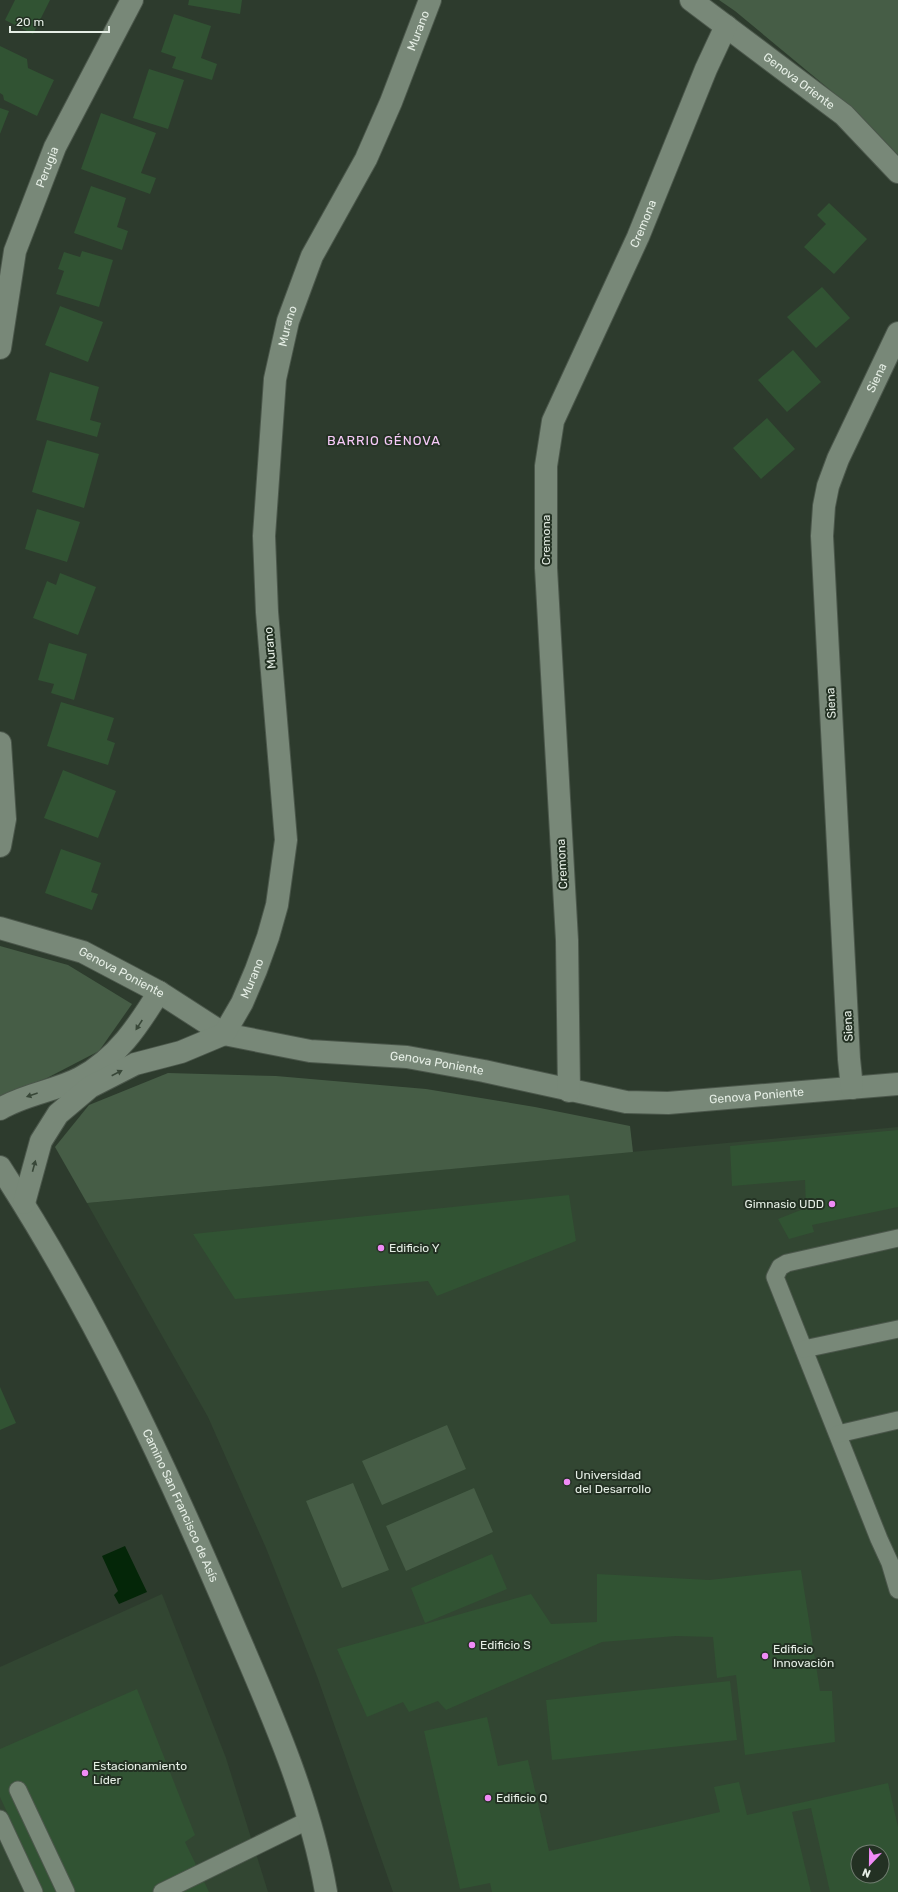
<svg xmlns="http://www.w3.org/2000/svg" width="898" height="1892" font-family="Rubik,sans-serif">
	<style>
		.built { fill: #324632; fill-rule: evenodd }
		.green { fill: #465d46 }
		.water { fill: #042608 }
		.building { fill: #315333; fill-rule: evenodd }
		.lines { fill: none; stroke-linecap: round; stroke-linejoin: round }
		.service-casing { stroke: #4b574b; stroke-width: 19 }
		.minor-casing { stroke: #4b574b; stroke-width: 24 }
		.service { stroke: #788878; stroke-width: 17 }
		.minor { stroke: #788878; stroke-width: 22 }
		.oneway { fill: #384738 }
		.poi-dot { fill: #f08bf6; stroke: #233123; stroke-width: 1.5 }
		.labels { text-anchor: middle; stroke-width: 4; stroke-linejoin: round; paint-order: stroke }
		.street-label { font-size: 12px; fill: #e5eee5; stroke: #233123 }
		.poi-label { font-size: 12px; fill: #e5eee5; stroke: #233123; text-anchor: start }
		.neighbourhood-label { font-size: 13px; letter-spacing: 1px; fill: #f7caf9; stroke: #233123 }
	</style>
	<rect width="100%" height="100%" fill="#2d3b2d"/>
	<g class="built">
		<path d="M898,1127v765h-505l-76,-216 -51,-128 -58,-131 -121,-214zM858,1852h24v24h-24z"/>
		<path d="M162,1594l64,164 42,134h-268v-225z"/>
	</g>
	<g class="green">
		<path d="M719,0h179v155l-40,-42 -123,-102z"/>
		<path d="M0,946l68,19 64,39 -33,47 -52,27 -47,18z"/>
		<path d="M168,1073l108,3 150,13 109,18 95,19 3,26 -546,51 -32,-56 34,-42z"/>
		<path d="M447,1425l19,44 -84,36 -20,-44z"/>
		<path d="M353,1483l36,87 -47,18 -36,-87z"/>
		<path d="M474,1488l19,44 -87,39 -20,-45z"/>
	</g>
	<path class="water" d="M125,1546l22,46 -28,12 -5,-9 4,-4 -16,-35z"/>
	<g class="building">
		<path d="M15,0h35l-17,34 -28,-14z"/>
		<path d="M189,0h53l-2,14 -52,-9z"/>
		<path d="M174,14l37,12 -10,32 16,6 -5,16 -40,-12 4,-11 -15,-5z"/>
		<path d="M0,46l27,13 1,9 26,12 -17,36 -33,-16 -1,-5 -3,-2z"/>
		<path d="M149,69l35,11 -16,49 -35,-11z"/>
		<path d="M0,108l9,3 -9,23z"/>
		<path d="M101,113l55,20 -15,40 15,5 -6,16 -69,-25z"/>
		<path d="M91,186l35,12 -9,29 11,4 -6,19 -48,-17z"/>
		<path d="M829,203l38,36 -33,35 -30,-27 22,-23 -9,-9z"/>
		<path d="M82,251l31,9 -14,47 -43,-13 8,-23 -6,-2 6,-17 16,5z"/>
		<path d="M822,287l28,31 -34,30 -29,-31z"/>
		<path d="M60,306l43,16 -15,40 -43,-17z"/>
		<path d="M793,350l28,32 -34,30 -29,-32z"/>
		<path d="M50,372l49,15 -9,33 11,3 -4,14 -61,-17z"/>
		<path d="M767,418l28,31 -34,30 -28,-31z"/>
		<path d="M47,440l52,14 -15,54 -52,-16z"/>
		<path d="M37,509l43,13 -13,40 -42,-13z"/>
		<path d="M60,573l36,14 -18,48 -45,-17 14,-37 9,4z"/>
		<path d="M49,643l38,11 -13,46 -23,-7 3,-9 -16,-4z"/>
		<path d="M61,702l53,16 -7,22 8,3 -7,22 -61,-19z"/>
		<path d="M63,770l53,21 -18,47 -54,-20z"/>
		<path d="M61,849l40,14 -10,29 7,2 -6,16 -47,-17z"/>
		<path d="M898,1130v77l-86,18 2,7 -25,7 -11,-20 28,-11 -1,-28 -73,6 -2,-40z"/>
		<path d="M569,1195l7,46 -139,55 -9,-15 -193,18 -42,-65z"/>
		<path d="M0,1387l16,36 -16,7z"/>
		<path d="M492,1554l15,35 -82,34 -14,-35z"/>
		<path d="M801,1570l19,121h12l3,51 -90,13 -9,-80 -19,3 -4,-41 -37,-1 -74,6 -156,68 -8,-9 -29,11 -6,-10 -36,15 -30,-68 194,-55 20,30 46,-2v-48l112,6z"/>
		<path d="M730,1681l7,59 -185,20 -6,-60z"/>
		<path d="M137,1689l58,146 -10,7 24,50h-165l-44,-95v-48z"/>
		<path d="M487,1717l11,49 30,-6 21,91 171,-39 -6,-25 25,-5 8,33 141,-32 10,44v65h-68l-19,-84 -19,4 19,80h-319l-2,-9 -30,6 -36,-158zM858,1852h24v24h-24z"/>
	</g>
	<g class="lines">
		<defs>
			<g id="service">
				<path d="M898,1238l-111,25 -7,4 -5,10 104,262 11,24 8,27"/>
				<path d="M804,1349l94,-20"/>
				<path d="M838,1434l60,-14"/>
				<path d="M18,1790l48,102"/>
				<path d="M0,1819l34,73"/>
				<path d="M162,1892l147,-72"/>
			</g>
			<g id="minor">
				<path id="s1" d="M691,0l153,115 54,57"/>
				<path id="s2" d="M0,348l15,-97 40,-104 77,-147"/>
				<path d="M0,743l5,76 -5,27"/>
				<path id="s3" d="M0,928l83,24 76,40 65,42 86,17 97,6 77,14 142,31 42,1 230,-19"/>
				<path id="s4" d="M852,1088l-3,-29 -27,-523 2,-30 4,-20 10,-27 60,-126"/>
				<path id="s5" d="M569,1091l-2,-151 -21,-372v-102l7,-45 85,-184 68,-168 20,-43"/>
				<path d="M0,1109c25,-15 55,-18 80,-31 37,-20 58,-52 79,-86"/>
				<path id="s6" d="M0,1167c93,143 166,299 233,457 37,86 77,175 93,268"/>
				<path id="s7" d="M24,1203l17,-62 17,-27 32,-27 45,-23 46,-12 43,-18 18,-31 14,-33 12,-33 9,-32 9,-65 -19,-228 -3,-76 11,-157 13,-58 24,-65 54,-97 25,-57 39,-102"/>
			</g>
		</defs>
		<use href="#service" class="service-casing"/>
		<use href="#minor" class="minor-casing"/>
		<use href="#service" class="service"/>
		<use href="#minor" class="minor"/>
	</g>
	<defs><path id="oneway-solid" d="M-6-.8H1V-3.2L6.5 0L1 3.2V.8H-6Z"/></defs>
	<g class="oneway">
		<use href="#oneway-solid" transform="translate(139 1025) rotate(123)"/>
		<use href="#oneway-solid" transform="translate(117 1073) rotate(-27)"/>
		<use href="#oneway-solid" transform="translate(32 1095) rotate(161)"/>
		<use href="#oneway-solid" transform="translate(34 1166) rotate(-75)"/>
	</g>
	<g class="poi-dot">
		<circle cx="832" cy="1204" r="4"/>
		<circle cx="381" cy="1248" r="4"/>
		<circle cx="567" cy="1482" r="4"/>
		<circle cx="472" cy="1645" r="4"/>
		<circle cx="765" cy="1656" r="4"/>
		<circle cx="85" cy="1773" r="4"/>
		<circle cx="488" cy="1798" r="4"/>
	</g>
	<g class="labels">
		<g class="street-label">
			<text dy="4" stroke="none"><textPath href="#s7" startOffset="1329">Murano</textPath></text>
			<text dy="4" stroke="none"><textPath href="#s1" startOffset="135">Genova Oriente</textPath></text>
			<text dy="4" stroke="none"><textPath href="#s2" startOffset="188">Perugia</textPath></text>
			<text dy="4" stroke="none"><textPath href="#s5" startOffset="888">Cremona</textPath></text>
			<text dy="4" stroke="none"><textPath href="#s7" startOffset="1005">Murano</textPath></text>
			<text dy="4" stroke="none"><textPath href="#s4" startOffset="722">Siena</textPath></text>
			<text transform="translate(546 540) rotate(-90)" y="4">Cremona</text>
			<text transform="translate(270 648) rotate(-95)" y="4">Murano</text>
			<text transform="translate(831 703) rotate(-93)" y="4">Siena</text>
			<text transform="translate(562 864) rotate(-93)" y="4">Cremona</text>
			<text dy="4" stroke="none"><textPath href="#s3" startOffset="130">Genova Poniente</textPath></text>
			<text dy="4" stroke="none"><textPath href="#s7" startOffset="345">Murano</textPath></text>
			<text transform="translate(848 1026) rotate(-93)" y="4">Siena</text>
			<text dy="4" stroke="none"><textPath href="#s3" startOffset="465">Genova Poniente</textPath></text>
			<text dy="4" stroke="none"><textPath href="#s3" startOffset="789">Genova Poniente</textPath></text>
			<text dy="4" stroke="none"><textPath href="#s6" startOffset="384">Camino San Francisco de Asís</textPath></text>
		</g>
		<g class="poi-label">
			<text x="824" y="1208" text-anchor="end">Gimnasio UDD</text>
			<text x="389" y="1252">Edificio Y</text>
			<text x="575" y="1479">Universidad<tspan x="575" dy="14">del Desarrollo</tspan></text>
			<text x="480" y="1649">Edificio S</text>
			<text x="773" y="1653">Edificio<tspan x="773" dy="14">Innovación</tspan></text>
			<text x="93" y="1770">Estacionamiento<tspan x="93" dy="14">Líder</tspan></text>
			<text x="496" y="1802">Edificio Q</text>
		</g>
		<g class="neighbourhood-label">
			<text x="384" y="445">BARRIO GÉNOVA</text>
		</g>
	</g>
	<g transform="translate(870 1864) rotate(202)"><circle r="19" fill="#233123" stroke="#717d71"/>
	<path d="M0-3L7 15L0 10L-7 15Z" fill="#f08bf6"/>
	<text y="-6" font-size="11" font-weight="bold" text-anchor="middle" fill="#e5eee5">N</text>
	</g>
	<path d="M10 26v6h99v-6" fill="none" stroke="#e5eee5" stroke-width="2"/>
	<text x="16" y="26" font-size="12" fill="#e5eee5" stroke="#233123" stroke-width="3" paint-order="stroke">20 m</text>
</svg>
